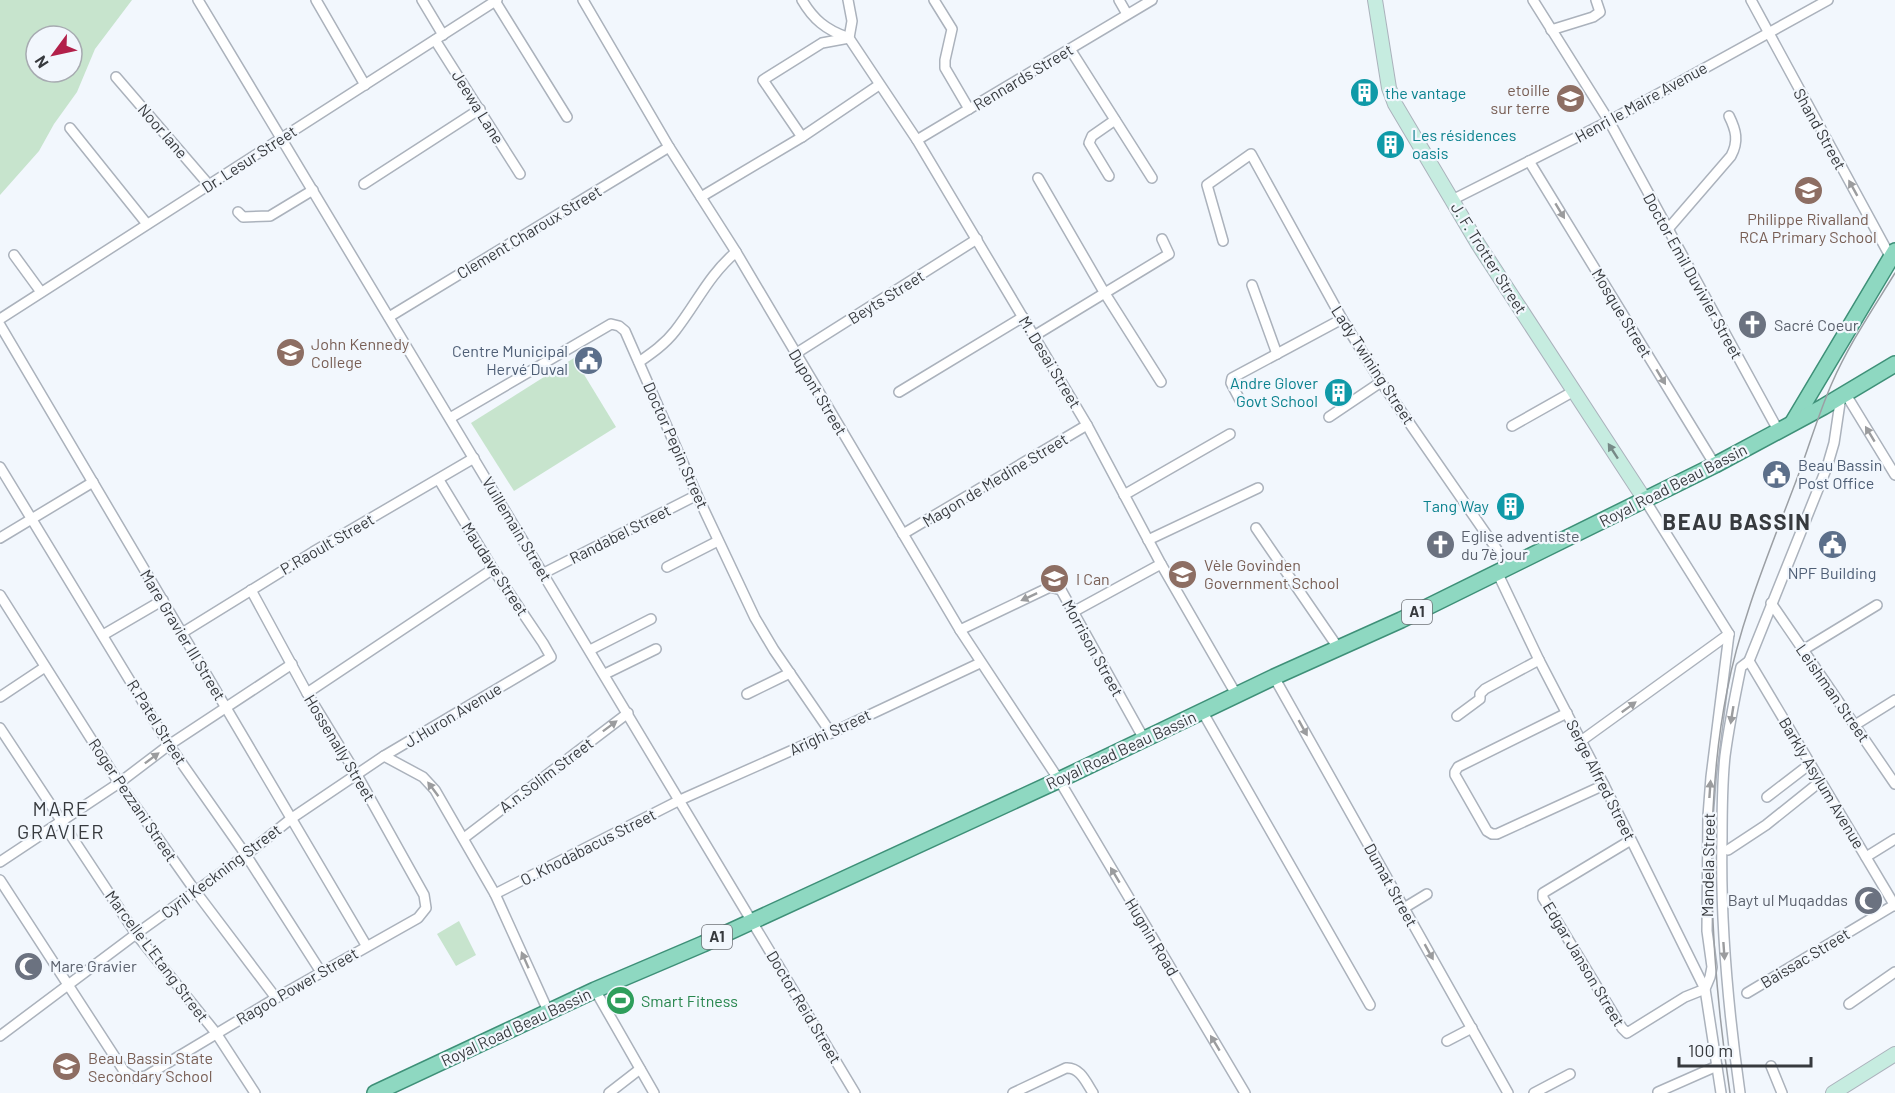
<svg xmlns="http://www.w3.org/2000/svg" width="1895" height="1093" font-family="Barlow,sans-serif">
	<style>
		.grass { fill: #c7e4cd; fill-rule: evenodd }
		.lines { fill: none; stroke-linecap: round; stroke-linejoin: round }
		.street-casing { stroke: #abb2bc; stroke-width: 12 }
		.secondary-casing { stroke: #abb2bc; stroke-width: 16 }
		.primary-casing { stroke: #3e9078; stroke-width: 18 }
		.street { stroke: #fff; stroke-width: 9 }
		.secondary { stroke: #c6ece0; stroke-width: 14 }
		.primary { stroke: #8ed8c1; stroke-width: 15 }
		.tram { stroke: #9b9fa4; stroke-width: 1.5 }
		.oneway { fill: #9b9c9e }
		.oneway2 { fill: #778a87 }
		.labels { text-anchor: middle; stroke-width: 4.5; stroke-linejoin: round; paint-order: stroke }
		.shield { fill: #f2f7fd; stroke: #6f7377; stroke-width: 1.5 }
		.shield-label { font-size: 15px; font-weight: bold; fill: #373a3e }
		.street-label { font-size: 16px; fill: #373a3e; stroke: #f2f7fd }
		.education-label { font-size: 16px; fill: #785e54; stroke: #f2f7fd; text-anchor: start }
		.culture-label { font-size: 16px; fill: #0d838f; stroke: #f2f7fd; text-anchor: start }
		.worship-label { font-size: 16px; fill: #5b616d; stroke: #f2f7fd; text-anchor: start }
		.service-label { font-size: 16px; fill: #4e5e75; stroke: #f2f7fd; text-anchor: end }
		.leisure-label { font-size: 16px; fill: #27864d; stroke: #f2f7fd; text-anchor: start }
		.quarter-label { font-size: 20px; letter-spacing: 1.5px; fill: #373a3e; stroke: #f2f7fd }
		.district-label { font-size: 22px; font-weight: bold; letter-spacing: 1.5px; fill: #373a3e; stroke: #f2f7fd }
	</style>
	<rect width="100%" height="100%" fill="#f2f7fd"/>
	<g class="grass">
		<path d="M0,0h132l-37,49 -18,43 -23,32 -15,27 -39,44zM36,36h36v36h-36z"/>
		<path d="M574,358l42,69 -102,64 -43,-68z"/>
		<path d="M459,921l17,34 -20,11 -19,-32z"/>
	</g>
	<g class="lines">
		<defs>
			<g id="street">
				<path d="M198,0l657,1093"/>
				<path d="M316,0l49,85"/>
				<path d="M422,0l21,35"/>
				<path d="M583,0l86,147 67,105 224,378 99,150 186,313"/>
				<path d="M802,0c11,19 24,30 45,37"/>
				<path d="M848,0l4,21 -3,17"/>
				<path d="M934,0l18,29 -7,31v8l24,41"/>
				<path d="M1119,0l8,14"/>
				<path d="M1533,0l76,121 169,309"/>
				<path d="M1751,0l140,258"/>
				<path d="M495,1l72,116"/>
				<path d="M1551,30l42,-13 7,-5 -4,-12"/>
				<path d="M849,38l68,102 170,285 74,139 75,130"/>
				<path d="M849,38l-27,5 -59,37 39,57 77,-52"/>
				<path d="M435,40l85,134"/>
				<path d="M1070,49l82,129"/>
				<path d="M116,77l93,108"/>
				<path d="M70,128l77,96"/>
				<path d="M917,140l235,-140"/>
				<path d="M1529,161l186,304"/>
				<path d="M1109,176l-20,-33 3,-7 23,-16"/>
				<path d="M1038,178l66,114 57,90"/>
				<path d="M364,184l116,-75"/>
				<path d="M701,197l101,-60"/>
				<path d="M1452,200l157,-79 219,-121"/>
				<path d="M238,212l5,5 27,-1 43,-26"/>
				<path d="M1668,229l63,-73c8,-15 5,-26 -2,-40"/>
				<path d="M1223,241l-16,-56 44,-31 91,165 39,63 128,185"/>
				<path d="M14,255l27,37"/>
				<path d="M1252,285l25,69"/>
				<path d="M389,317l280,-170"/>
				<path d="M0,319l497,-319"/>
				<path d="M0,325l366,620"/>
				<path d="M1034,336l135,-82 -7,-15"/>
				<path d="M795,354l182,-115"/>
				<path d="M639,362c13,-9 26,-18 36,-31 22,-28 33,-55 61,-79"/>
				<path d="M899,392l124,-75"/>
				<path d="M1845,393l50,82"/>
				<path d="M1241,402l-10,-19 1,-5 110,-59"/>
				<path d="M1329,417l52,-35"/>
				<path d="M450,418l161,-94 8,2 6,5 72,164 58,123 19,32 57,83"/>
				<path d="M1512,426l62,-35"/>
				<path d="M0,467l169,278 77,110 75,117"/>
				<path d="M1124,495l106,-61"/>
				<path d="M1645,500l84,134"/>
				<path d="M1256,528l83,121"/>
				<path d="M903,534l184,-109"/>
				<path d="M0,538l93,-56"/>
				<path d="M1148,540l110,-52"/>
				<path d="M667,567l51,-26"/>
				<path d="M1497,572l42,88 65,125 101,204 -20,8 -58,36 -5,-5 -79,-130v-5l88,-53"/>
				<path d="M544,573l153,-78"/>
				<path d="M0,595l119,188 77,109 80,106"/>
				<path d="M1771,603l124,181"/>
				<path d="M1073,612l88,-48"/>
				<path d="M960,630l90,-43 11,3 83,149"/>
				<path d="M182,633l131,-81 161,-94"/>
				<path d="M103,635l60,-35"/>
				<path d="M590,650l61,-31"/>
				<path d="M1803,650l74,-45"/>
				<path d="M1749,661l146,245"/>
				<path d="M1749,661l78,-194 7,-24 7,-47"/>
				<path d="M605,674l51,-25"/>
				<path d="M1274,677l234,416"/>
				<path d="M307,693l186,-124"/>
				<path d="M747,694l43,-21"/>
				<path d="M0,697l45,-30"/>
				<path d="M1202,711l168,294"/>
				<path d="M1567,713l-109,54 -3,5v3l32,56 5,3h5l107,-49"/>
				<path d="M1457,716l23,-17v-5l5,-5 54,-29"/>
				<path d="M1855,725l40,-25"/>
				<path d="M0,728l136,206 80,99 39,60"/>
				<path d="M1581,741l148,-107"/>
				<path d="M384,756l39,21 12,13 60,104 54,119"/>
				<path d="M1767,797l43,-33"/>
				<path d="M464,838l164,-125"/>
				<path d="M1728,850l38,-25 55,-44"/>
				<path d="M1866,857l29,-18"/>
				<path d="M0,862l119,-79 50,-38 123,-81"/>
				<path d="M0,880l124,191 11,7 11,-2 130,-78 142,-80 8,-10 -2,-13 -67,-120 -50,-82 -56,-103"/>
				<path d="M495,894l185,-94 151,-67 149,-70"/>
				<path d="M1404,908l23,-14"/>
				<path d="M595,990l59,103"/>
				<path d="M1747,993l147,-88"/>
				<path d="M1849,1004l46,-32"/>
				<path d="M0,1036l136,-102 110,-79 46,-37 92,-62 167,-99 -8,-14 -50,-74 -54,-89"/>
				<path d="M1447,1041l25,-13"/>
				<path d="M1771,1066l11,27"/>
				<path d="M1658,1092l59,-26"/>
				<path d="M609,1093l31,-24"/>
				<path d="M1013,1093l53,-25c14,-1 20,14 27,25"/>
				<path d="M1534,1093l36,-19"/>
				<path d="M1721,1093l-16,-104 5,-12 2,-10 -5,-36 1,-115 3,-39 18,-143"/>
				<path d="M1740,1093c-12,-85 -20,-169 -18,-255 0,-27 0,-54 3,-82 4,-30 10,-60 16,-89l8,-6"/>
			</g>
			<g id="secondary">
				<path d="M1375,0l14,88 6,16 83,140 167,256"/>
				<path d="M1833,1093l62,-39"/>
			</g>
			<g id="primary">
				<path d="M1793,422l102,-171"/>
				<path d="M375,1093l220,-103 108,-46 356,-164 215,-103 127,-57 314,-155 108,-58 72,-43"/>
			</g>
		</defs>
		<use href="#street" class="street-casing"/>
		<use href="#secondary" class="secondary-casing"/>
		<use href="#primary" class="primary-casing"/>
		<use href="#street" class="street"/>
		<use href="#secondary" class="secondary"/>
		<use href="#primary" class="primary"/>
		<path class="tram" d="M1730,1093c-19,-127 -28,-276 -3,-402 13,-69 41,-136 66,-202 14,-35 24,-72 39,-106 17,-39 41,-74 63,-110"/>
	</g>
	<defs><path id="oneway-solid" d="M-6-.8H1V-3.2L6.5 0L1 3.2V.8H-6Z" transform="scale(1.5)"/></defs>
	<g class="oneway">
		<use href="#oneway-solid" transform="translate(1853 188) rotate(-119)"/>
		<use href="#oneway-solid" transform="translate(1560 211) rotate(59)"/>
		<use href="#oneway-solid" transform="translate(1661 377) rotate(59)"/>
		<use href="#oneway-solid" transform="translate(1870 434) rotate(-121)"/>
		<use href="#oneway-solid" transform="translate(1029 597) rotate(155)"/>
		<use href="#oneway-solid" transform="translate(1629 707) rotate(-36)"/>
		<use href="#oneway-solid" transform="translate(1732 715) rotate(99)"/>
		<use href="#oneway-solid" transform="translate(610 726) rotate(-37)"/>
		<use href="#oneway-solid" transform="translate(1303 728) rotate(61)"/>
		<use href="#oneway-solid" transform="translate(152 758) rotate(-37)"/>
		<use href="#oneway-solid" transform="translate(433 789) rotate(-127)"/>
		<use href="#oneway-solid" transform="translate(1710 789) rotate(-86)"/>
		<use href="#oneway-solid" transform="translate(1115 875) rotate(-121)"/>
		<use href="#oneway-solid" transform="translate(1724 951) rotate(86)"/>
		<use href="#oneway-solid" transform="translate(1429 952) rotate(61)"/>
		<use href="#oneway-solid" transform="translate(525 960) rotate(-114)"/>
		<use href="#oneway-solid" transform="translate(1215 1043) rotate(-121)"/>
	</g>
	<use class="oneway2" href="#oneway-solid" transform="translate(1613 451) rotate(-123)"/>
	<defs>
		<symbol id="building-disc" viewBox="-11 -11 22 22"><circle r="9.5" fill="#0f9aa8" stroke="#f2f7fd"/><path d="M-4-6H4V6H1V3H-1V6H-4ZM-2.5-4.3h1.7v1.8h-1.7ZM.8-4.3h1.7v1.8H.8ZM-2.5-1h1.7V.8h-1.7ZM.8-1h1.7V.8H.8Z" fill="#fff"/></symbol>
		<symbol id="school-disc" viewBox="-11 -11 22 22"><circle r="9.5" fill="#8d6e63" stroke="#f2f7fd"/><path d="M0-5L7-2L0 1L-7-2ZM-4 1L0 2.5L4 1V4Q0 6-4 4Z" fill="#fff"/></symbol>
		<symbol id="church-disc" viewBox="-11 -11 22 22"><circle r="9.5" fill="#6b7280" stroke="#f2f7fd"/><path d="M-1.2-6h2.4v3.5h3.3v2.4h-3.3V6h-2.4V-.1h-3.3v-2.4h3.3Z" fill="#fff"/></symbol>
		<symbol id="civic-disc" viewBox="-11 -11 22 22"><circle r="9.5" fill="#5c6f8a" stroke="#f2f7fd"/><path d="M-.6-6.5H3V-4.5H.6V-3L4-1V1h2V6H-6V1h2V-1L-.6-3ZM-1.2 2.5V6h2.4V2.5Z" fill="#fff"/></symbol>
		<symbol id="mosque-disc" viewBox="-11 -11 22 22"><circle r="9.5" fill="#6b7280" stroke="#f2f7fd"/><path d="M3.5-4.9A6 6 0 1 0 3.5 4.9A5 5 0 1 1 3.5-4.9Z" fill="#fff"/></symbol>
		<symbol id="stadium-disc" viewBox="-11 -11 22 22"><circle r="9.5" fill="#2e9e5b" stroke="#f2f7fd"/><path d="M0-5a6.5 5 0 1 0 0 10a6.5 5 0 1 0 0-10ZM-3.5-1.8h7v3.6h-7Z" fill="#fff"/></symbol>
	</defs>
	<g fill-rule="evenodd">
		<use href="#building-disc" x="1348" y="76" width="33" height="33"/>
		<use href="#school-disc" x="1554" y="82" width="33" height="33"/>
		<use href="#building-disc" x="1374" y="128" width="33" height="33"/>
		<use href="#school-disc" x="1792" y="174" width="33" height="33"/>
		<use href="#church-disc" x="1736" y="308" width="33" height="33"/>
		<use href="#school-disc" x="274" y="336" width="33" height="33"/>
		<use href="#civic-disc" x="572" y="344" width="33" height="33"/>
		<use href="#building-disc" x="1322" y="376" width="33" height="33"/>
		<use href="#civic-disc" x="1760" y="458" width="33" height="33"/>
		<use href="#building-disc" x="1494" y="490" width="33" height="33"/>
		<use href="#church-disc" x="1424" y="528" width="33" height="33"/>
		<use href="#civic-disc" x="1816" y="528" width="33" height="33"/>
		<use href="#school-disc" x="1166" y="558" width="33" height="33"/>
		<use href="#school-disc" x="1038" y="562" width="33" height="33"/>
		<use href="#mosque-disc" x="1852" y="884" width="33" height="33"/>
		<use href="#mosque-disc" x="12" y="950" width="33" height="33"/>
		<use href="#stadium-disc" x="604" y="984" width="33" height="33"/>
		<use href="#school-disc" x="50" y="1050" width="33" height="33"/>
	</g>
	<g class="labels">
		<g class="shield">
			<rect x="1402" y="600" width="30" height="24" rx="4.5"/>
			<rect x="702" y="925" width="30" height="24" rx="4.5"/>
		</g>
		<g class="shield-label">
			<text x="1417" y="617">A1</text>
			<text x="717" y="942">A1</text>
		</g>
		<g class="street-label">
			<text transform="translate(1023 77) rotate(-31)" y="6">Rennards Street</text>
			<text transform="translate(1641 102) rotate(-29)" y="6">Henri le Maire Avenue</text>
			<text transform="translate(478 107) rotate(58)" y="6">Jeewa Lane</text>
			<text transform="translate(1820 129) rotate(61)" y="6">Shand Street</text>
			<text transform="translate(163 131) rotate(49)" y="6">Noor lane</text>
			<text transform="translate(249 159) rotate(-33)" y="6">Dr. Lesur Street</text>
			<text transform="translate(529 232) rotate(-31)" y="6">Clement Charoux Street</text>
			<text transform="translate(1489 258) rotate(58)" y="6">J. F. Trotter Street</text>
			<text transform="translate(1693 276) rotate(61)" y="6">Doctor Emil Duvivier Street</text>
			<text transform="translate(886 297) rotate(-32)" y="6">Beyts Street</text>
			<text transform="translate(1622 313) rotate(59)" y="6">Mosque Street</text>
			<text transform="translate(1050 362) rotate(59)" y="6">M. Desai Street</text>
			<text transform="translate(1373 365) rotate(57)" y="6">Lady Twining Street</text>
			<text transform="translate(818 392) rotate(59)" y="6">Dupont Street</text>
			<text transform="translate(676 445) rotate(66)" y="6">Doctor Pepin Street</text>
			<text transform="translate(995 480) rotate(-31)" y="6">Magon de Medine Street</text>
			<text transform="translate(1673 485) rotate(-27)" y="6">Royal Road Beau Bassin</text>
			<text transform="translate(517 529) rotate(59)" y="6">Vuillemain Street</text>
			<text transform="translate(620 534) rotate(-27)" y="6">Randabel Street</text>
			<text transform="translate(327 544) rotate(-30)" y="6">P.Raoult Street</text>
			<text transform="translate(495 569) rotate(57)" y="6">Maudave Street</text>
			<text transform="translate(183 635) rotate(59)" y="6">Mare Gravier III Street</text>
			<text transform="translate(1093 648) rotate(61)" y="6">Morrison Street</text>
			<text transform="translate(1833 693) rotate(55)" y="6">Leishman Street</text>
			<text transform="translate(453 715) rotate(-31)" y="6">J.Huron Avenue</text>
			<text transform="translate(157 722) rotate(58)" y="6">R.Patel Street</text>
			<text transform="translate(830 732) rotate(-25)" y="6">Arighi Street</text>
			<text transform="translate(340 748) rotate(59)" y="6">Hossenally Street</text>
			<text transform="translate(1121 750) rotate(-25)" y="6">Royal Road Beau Bassin</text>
			<text transform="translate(546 775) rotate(-37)" y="6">A.n.Solim Street</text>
			<text transform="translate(1601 780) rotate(63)" y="6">Serge Alfred Street</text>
			<text transform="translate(1822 783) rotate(59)" y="6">Barkly Asylum Avenue</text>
			<text transform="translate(133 800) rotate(56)" y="6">Roger Pezzani Street</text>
			<text transform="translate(588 847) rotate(-27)" y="6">O. Khodabacus Street</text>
			<text transform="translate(1708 865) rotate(-89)" y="6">Mandela Street</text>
			<text transform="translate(221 871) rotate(-37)" y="6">Cyril Keckning Street</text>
			<text transform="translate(1391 885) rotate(61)" y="6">Dumat Street</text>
			<text transform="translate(1152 937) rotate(59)" y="6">Hugnin Road</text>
			<text transform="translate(157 956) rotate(53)" y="6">Marcelle L'Etang Street</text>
			<text transform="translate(1805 958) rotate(-31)" y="6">Baissac Street</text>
			<text transform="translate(1584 964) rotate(59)" y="6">Edgar Janson Street</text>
			<text transform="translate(297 986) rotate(-30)" y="6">Ragoo Power Street</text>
			<text transform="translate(804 1007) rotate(59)" y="6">Doctor Reid Street</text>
			<text transform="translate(516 1027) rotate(-25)" y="6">Royal Road Beau Bassin</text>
		</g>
		<g class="education-label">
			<text x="1550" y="96" text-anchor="end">etoille<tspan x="1550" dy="18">sur terre</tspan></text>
			<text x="1808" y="225" text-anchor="middle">Philippe Rivalland<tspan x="1808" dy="18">RCA Primary School</tspan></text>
			<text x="311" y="350">John Kennedy<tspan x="311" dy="18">College</tspan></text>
			<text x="1204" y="571">Vèle Govinden<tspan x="1204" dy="18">Government School</tspan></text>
			<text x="1076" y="585">I Can</text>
			<text x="88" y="1064">Beau Bassin State<tspan x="88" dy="18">Secondary School</tspan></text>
		</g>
		<g class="culture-label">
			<text x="1385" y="99">the vantage</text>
			<text x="1412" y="141">Les résidences<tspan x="1412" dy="18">oasis</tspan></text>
			<text x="1318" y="389" text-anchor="end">Andre Glover<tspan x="1318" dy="18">Govt School</tspan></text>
			<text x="1489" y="512" text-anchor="end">Tang Way</text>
		</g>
		<g class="worship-label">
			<text x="1774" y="331">Sacré Coeur</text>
			<text x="1461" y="542">Eglise adventiste<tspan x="1461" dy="18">du 7è jour</tspan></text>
			<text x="1848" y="906" text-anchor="end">Bayt ul Muqaddas</text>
			<text x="50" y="972">Mare Gravier</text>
		</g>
		<g class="service-label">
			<text x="568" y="357">Centre Municipal<tspan x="568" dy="18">Hervé Duval</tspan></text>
			<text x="1798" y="471" text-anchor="start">Beau Bassin<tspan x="1798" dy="18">Post Office</tspan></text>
			<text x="1832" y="579" text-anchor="middle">NPF Building</text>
		</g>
		<g class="leisure-label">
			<text x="641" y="1007">Smart Fitness</text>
		</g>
		<g class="quarter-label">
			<text x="61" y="816">MARE<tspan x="61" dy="23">GRAVIER</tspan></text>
		</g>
		<g class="district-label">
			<text x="1737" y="530">BEAU BASSIN</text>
		</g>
	</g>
	<g transform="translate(54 54) rotate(237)"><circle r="28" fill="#f2f7fd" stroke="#a7abb1" stroke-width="1.5"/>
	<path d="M0-4.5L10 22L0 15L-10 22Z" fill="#b2204a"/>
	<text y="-9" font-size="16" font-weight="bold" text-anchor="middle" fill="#373a3e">N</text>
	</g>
	<path d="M1679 1057v9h132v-9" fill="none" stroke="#373a3e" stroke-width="3"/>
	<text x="1688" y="1057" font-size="18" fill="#373a3e" stroke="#f2f7fd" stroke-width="4.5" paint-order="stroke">100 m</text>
</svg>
